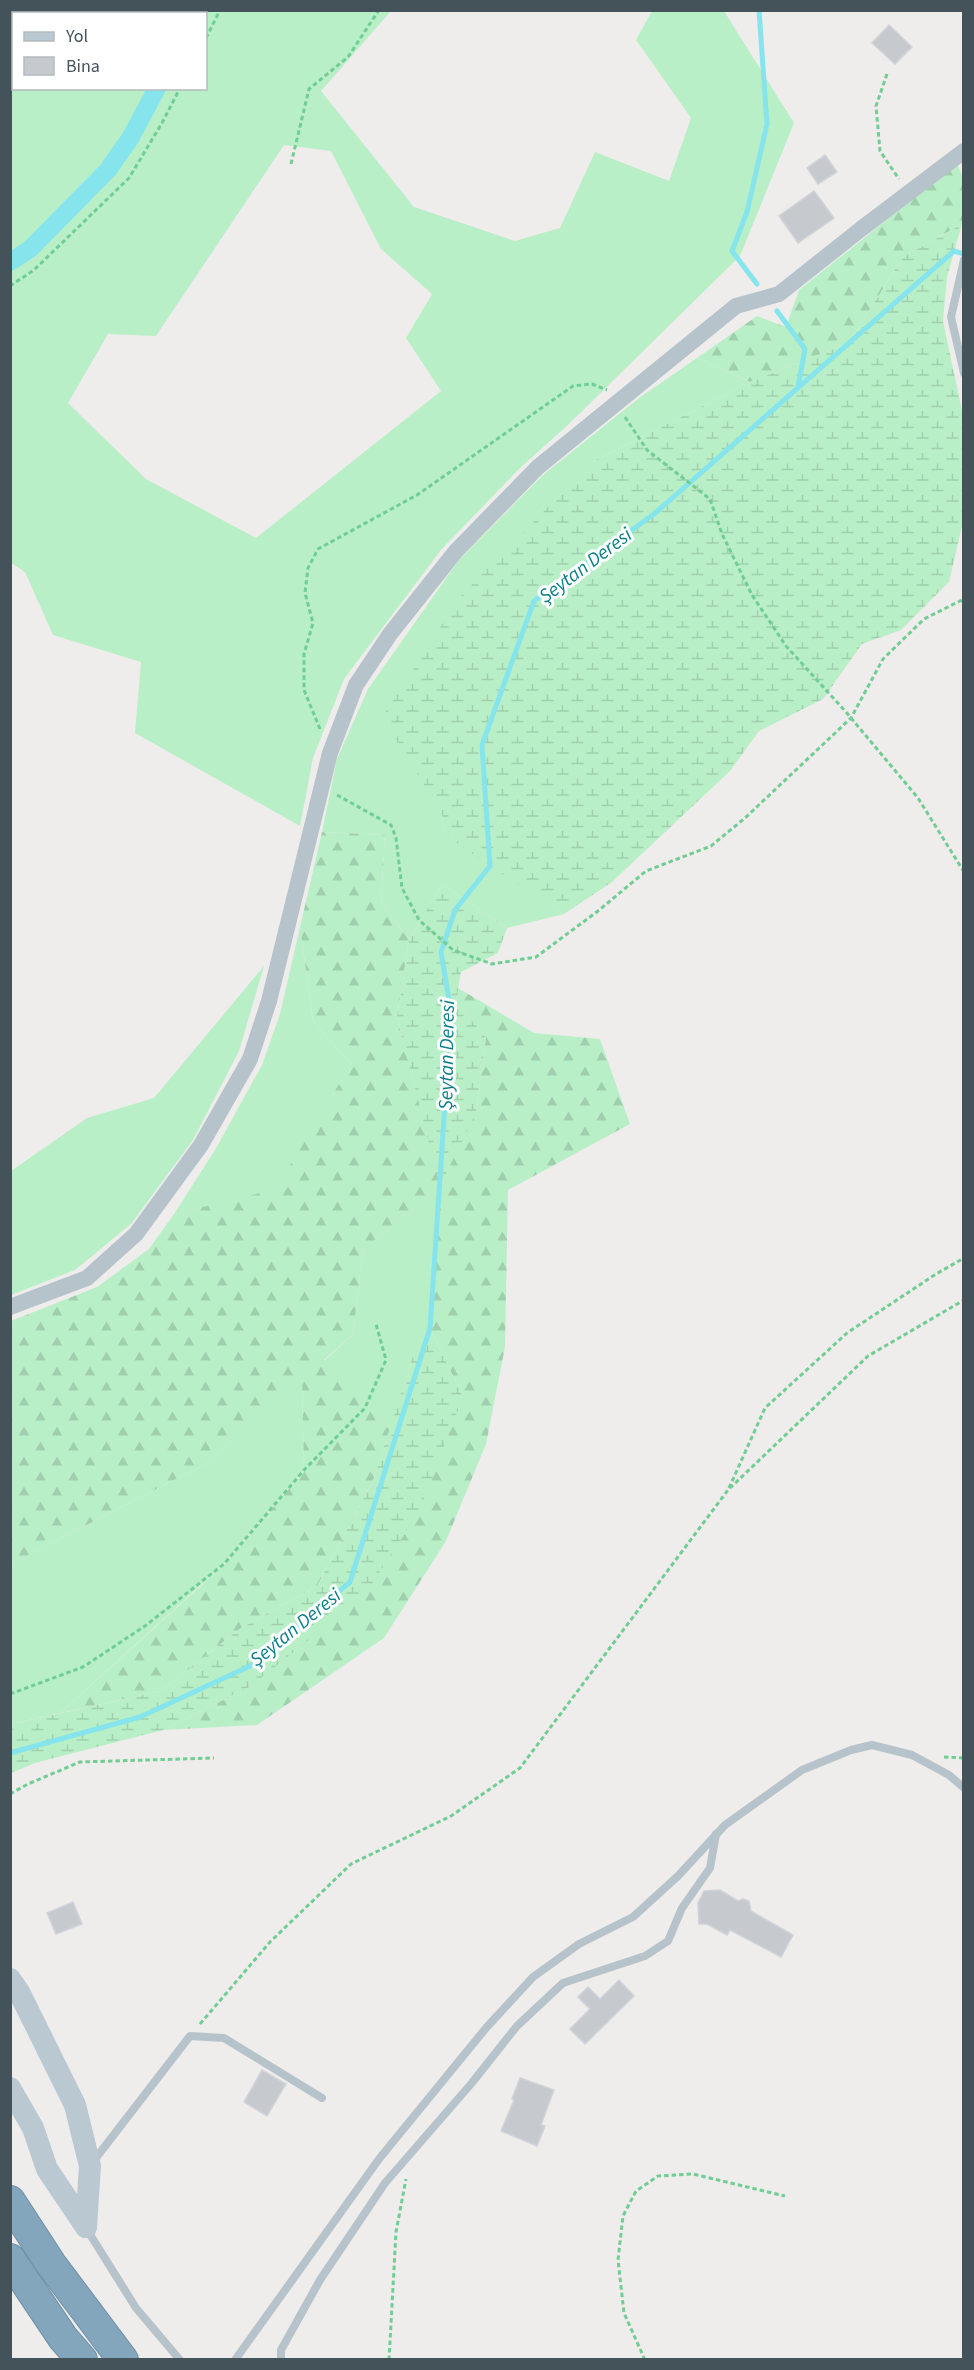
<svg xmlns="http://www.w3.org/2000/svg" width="974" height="2370" font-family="'Source Sans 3',sans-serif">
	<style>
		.grass { fill: #b9efc7; fill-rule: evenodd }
		.forest { fill: url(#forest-firs) }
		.wetland { fill: url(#wetland-marsh) }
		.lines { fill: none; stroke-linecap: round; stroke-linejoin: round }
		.stream { stroke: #85e4ec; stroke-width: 5 }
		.canal { stroke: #85e4ec; stroke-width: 18 }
		.building { fill: #c6cacf; stroke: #d0d3d8; stroke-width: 1.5 }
		.highway-casing { stroke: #6e91a8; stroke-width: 32 }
		.path { stroke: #70cd94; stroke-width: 3; stroke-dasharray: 4.5 3; stroke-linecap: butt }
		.lane { stroke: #b7c3ca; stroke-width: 8 }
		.street { stroke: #b7c3ca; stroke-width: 16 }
		.secondary { stroke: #b9c8d1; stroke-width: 22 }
		.highway { stroke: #83a6bd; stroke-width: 30 }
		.labels { text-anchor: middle; stroke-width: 6; stroke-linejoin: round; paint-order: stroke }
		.water-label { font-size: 20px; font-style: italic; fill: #0b7f89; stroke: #fff }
	</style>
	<defs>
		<pattern id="forest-firs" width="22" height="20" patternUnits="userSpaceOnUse" patternTransform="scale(1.5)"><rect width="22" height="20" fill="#b9efc7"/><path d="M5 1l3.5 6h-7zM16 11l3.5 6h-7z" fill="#a0cfad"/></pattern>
		<pattern id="wetland-marsh" width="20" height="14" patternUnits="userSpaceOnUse" patternTransform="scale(1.5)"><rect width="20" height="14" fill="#b9efc7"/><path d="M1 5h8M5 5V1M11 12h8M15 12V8" fill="none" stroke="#a0cfad"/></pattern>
	</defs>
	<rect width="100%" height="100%" fill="#efecec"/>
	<g class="grass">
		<path d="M10,11h381l-70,80 93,116 101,34 45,-13 35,-76 74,29 22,-63 -55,-78 16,-29h72l70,112 -54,133 -170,167 -50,45 -79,82 -97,129 -31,79 -13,68 -165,-93 6,-71 -88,-27 -28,-63 -14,-9zM14,14h192v74h-192zM284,145l47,6 50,98 51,45 -26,44 35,53 -185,147 -110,-59 -78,-76 40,-69 48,2z"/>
		<path d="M697,358l53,24 -158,80 -209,255 59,97 2,20 120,80 -57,14 -65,-44 -33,56 -28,-37 4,-68 -63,-3 15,-73 31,-70 91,-129 84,-85 96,-77z"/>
		<path d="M300,927l13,94 38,43 -75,126 -102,24 41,-64 47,-85 18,-51z"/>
		<path d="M264,966l-25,85 -46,89 -62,84 -56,46 -64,25v-124l76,-53 67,-20z"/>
		<path d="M440,1186l-10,142 -16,25 -24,76 -66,-68 29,-27 10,-84z"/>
		<path d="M302,1379l2,91 -80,94 -164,149 -49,11v-160l196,-101z"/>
	</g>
	<g class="forest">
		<path d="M957,164l6,13 -1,47 -59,33 -54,86 -99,39 -53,-24 60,-42 29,11 13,-37z"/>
		<path d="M322,832l63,3 -4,68 28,37 -12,77 19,74 60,22 10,-76 -30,-35 2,-14 76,45 66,6 30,85 -122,66 -3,157 -19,97 -40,97 -62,97 -127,87 -94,5 88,-44 212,-289 -33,-69 9,-141 -76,63 -10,84 -29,26 66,69 -17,52 -56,105 -76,42 -80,63 -101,22 164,-148 80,-94 -2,-91 -95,83 -196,101v-243l86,-34 52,-38 25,-35 102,-25 75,-125 -38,-43 -13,-94z"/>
	</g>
	<g class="wetland">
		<path d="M962,224l-15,53 -4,44 21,99 -1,102 -14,60 -48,48 -39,14 -39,55 -64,32 -29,40 -118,111 -48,32 -74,-48 -46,-32 -2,-20 -60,-97 78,-120 132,-135 158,-80 99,-39 54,-86z"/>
		<path d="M442,884l65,44 -9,25 -37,19 -5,30 30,35 -10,76 -36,73 -43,-169 12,-77z"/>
		<path d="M430,1328l33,69 -44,115 -55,84 -113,90 -88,44 -128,33 -24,10v-49l150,-33 80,-63 76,-42 56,-105 41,-128z"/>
	</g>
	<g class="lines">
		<g class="stream">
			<path d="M757,284l-25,-33 15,-39 20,-88 -8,-114"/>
			<path d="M777,311l28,38 -7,38"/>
			<path d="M10,1753l130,-36 110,-51 100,-84 80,-254 21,-316 -10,-60 14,-42 35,-44 -8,-121 52,-144 120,-87 300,-263 10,3"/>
		</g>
		<g class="canal">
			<path d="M196,14l2,-4"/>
			<path d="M10,262l20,-13 78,-79 23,-33 26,-49"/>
		</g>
	</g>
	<g class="building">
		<path d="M889,25l23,22 -17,17 -23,-21z"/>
		<path d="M825,155l12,17 -19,12 -11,-16z"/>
		<path d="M814,191l20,27 -36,25 -19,-27z"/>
		<path d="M720,1890l18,11 5,-2 6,2 2,10 42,24 -12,22 -51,-27 -3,5 -20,-11h-8l-1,-21 6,-12z"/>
		<path d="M73,1902l9,22 -26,10 -9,-21z"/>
		<path d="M619,1980l15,16 -49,48 -15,-15 20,-20 -12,-12 10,-10 12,12z"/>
		<path d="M262,2070l24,14 -19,32 -23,-14z"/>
		<path d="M520,2078l34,12 -13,35 4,1 -8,20 -36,-15 13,-31 -2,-1z"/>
	</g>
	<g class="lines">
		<defs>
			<g id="highway">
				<path d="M10,2201l41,63 72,96"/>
				<path d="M10,2259l53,79 19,22"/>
			</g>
		</defs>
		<use href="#highway" class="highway-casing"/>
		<g class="path">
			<path d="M206,38l14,-28"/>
			<path d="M887,74l-11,32 4,45 19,28"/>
			<path d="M291,164l18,-75 39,-32 31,-47"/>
			<path d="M10,286l24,-16 95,-92 33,-55 18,-35"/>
			<path d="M625,417l22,33 63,49 12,35 30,61 34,51 60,66 72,86 46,74"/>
			<path d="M320,729l-16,-39v-36l9,-31 -8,-30 3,-25 10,-19 99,-54 156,-109 19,-2 15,6"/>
			<path d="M337,795l54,30 5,13 6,50 17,32 34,30 39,14 44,-7 62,-46 48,-40 65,-25 34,-28 106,-100 32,-59 41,-40 40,-20"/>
			<path d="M729,1488l36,-80 82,-75 89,-59 28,-16"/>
			<path d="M10,1694l73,-27 62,-41 79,-62 80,-94 61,-62 21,-48 -10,-36"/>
			<path d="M944,1757l20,1"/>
			<path d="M10,1794l18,-10 52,-22 134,-4"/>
			<path d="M200,2024l70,-82 81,-78 100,-48 69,-48 208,-278 140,-134 96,-56"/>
			<path d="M389,2360l7,-128 10,-53"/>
			<path d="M645,2360l-21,-47 -6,-53 5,-44 13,-25 22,-15 35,-2 92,22"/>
		</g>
		<g class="lane">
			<path d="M964,260l-13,57 13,56"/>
			<path d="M92,2163l98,-127 34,2 98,60"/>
			<path d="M86,2228l50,80 44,52"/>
			<path d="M235,2360l144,-201 107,-131 47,-51 46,-33 54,-27 45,-41 47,-51 77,-55 49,-20 21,-5 40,10 37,20 15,13"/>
			<path d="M281,2360v-10l39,-70 65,-97 86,-99 46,-58 46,-43 82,-27 23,-15 14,-33 28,-40 6,-34"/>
		</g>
		<path class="street" d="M10,1307l77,-29 49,-44 65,-89 49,-86 19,-58 61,-248 26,-68 34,-51 66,-83 82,-84 198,-161 43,-12 82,-65 103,-78"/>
		<g class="secondary">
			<path d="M10,1979l9,13 56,113 15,61 -4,61"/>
			<path d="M10,2088l23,40 14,41 39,58"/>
		</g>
		<use href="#highway" class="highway"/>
	</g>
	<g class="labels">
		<g class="water-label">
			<text transform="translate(585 565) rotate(-37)" y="7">Şeytan Deresi</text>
			<text transform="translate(446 1055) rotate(-89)" y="7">Şeytan Deresi</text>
			<text transform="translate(295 1627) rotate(-39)" y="7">Şeytan Deresi</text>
		</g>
	</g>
	<rect width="974" height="2370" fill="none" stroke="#44525a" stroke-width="24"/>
	<rect x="12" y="12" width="195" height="78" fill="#ffffff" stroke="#b4babd" stroke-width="1.5"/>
	<rect x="24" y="32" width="30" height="9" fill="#b9c8d1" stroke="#b4babd" stroke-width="1.5"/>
	<text x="66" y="42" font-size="18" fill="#44525a">Yol</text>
	<rect x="24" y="57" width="30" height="18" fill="#c6cacf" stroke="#b4babd" stroke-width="1.5"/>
	<text x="66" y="72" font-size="18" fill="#44525a">Bina</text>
</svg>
